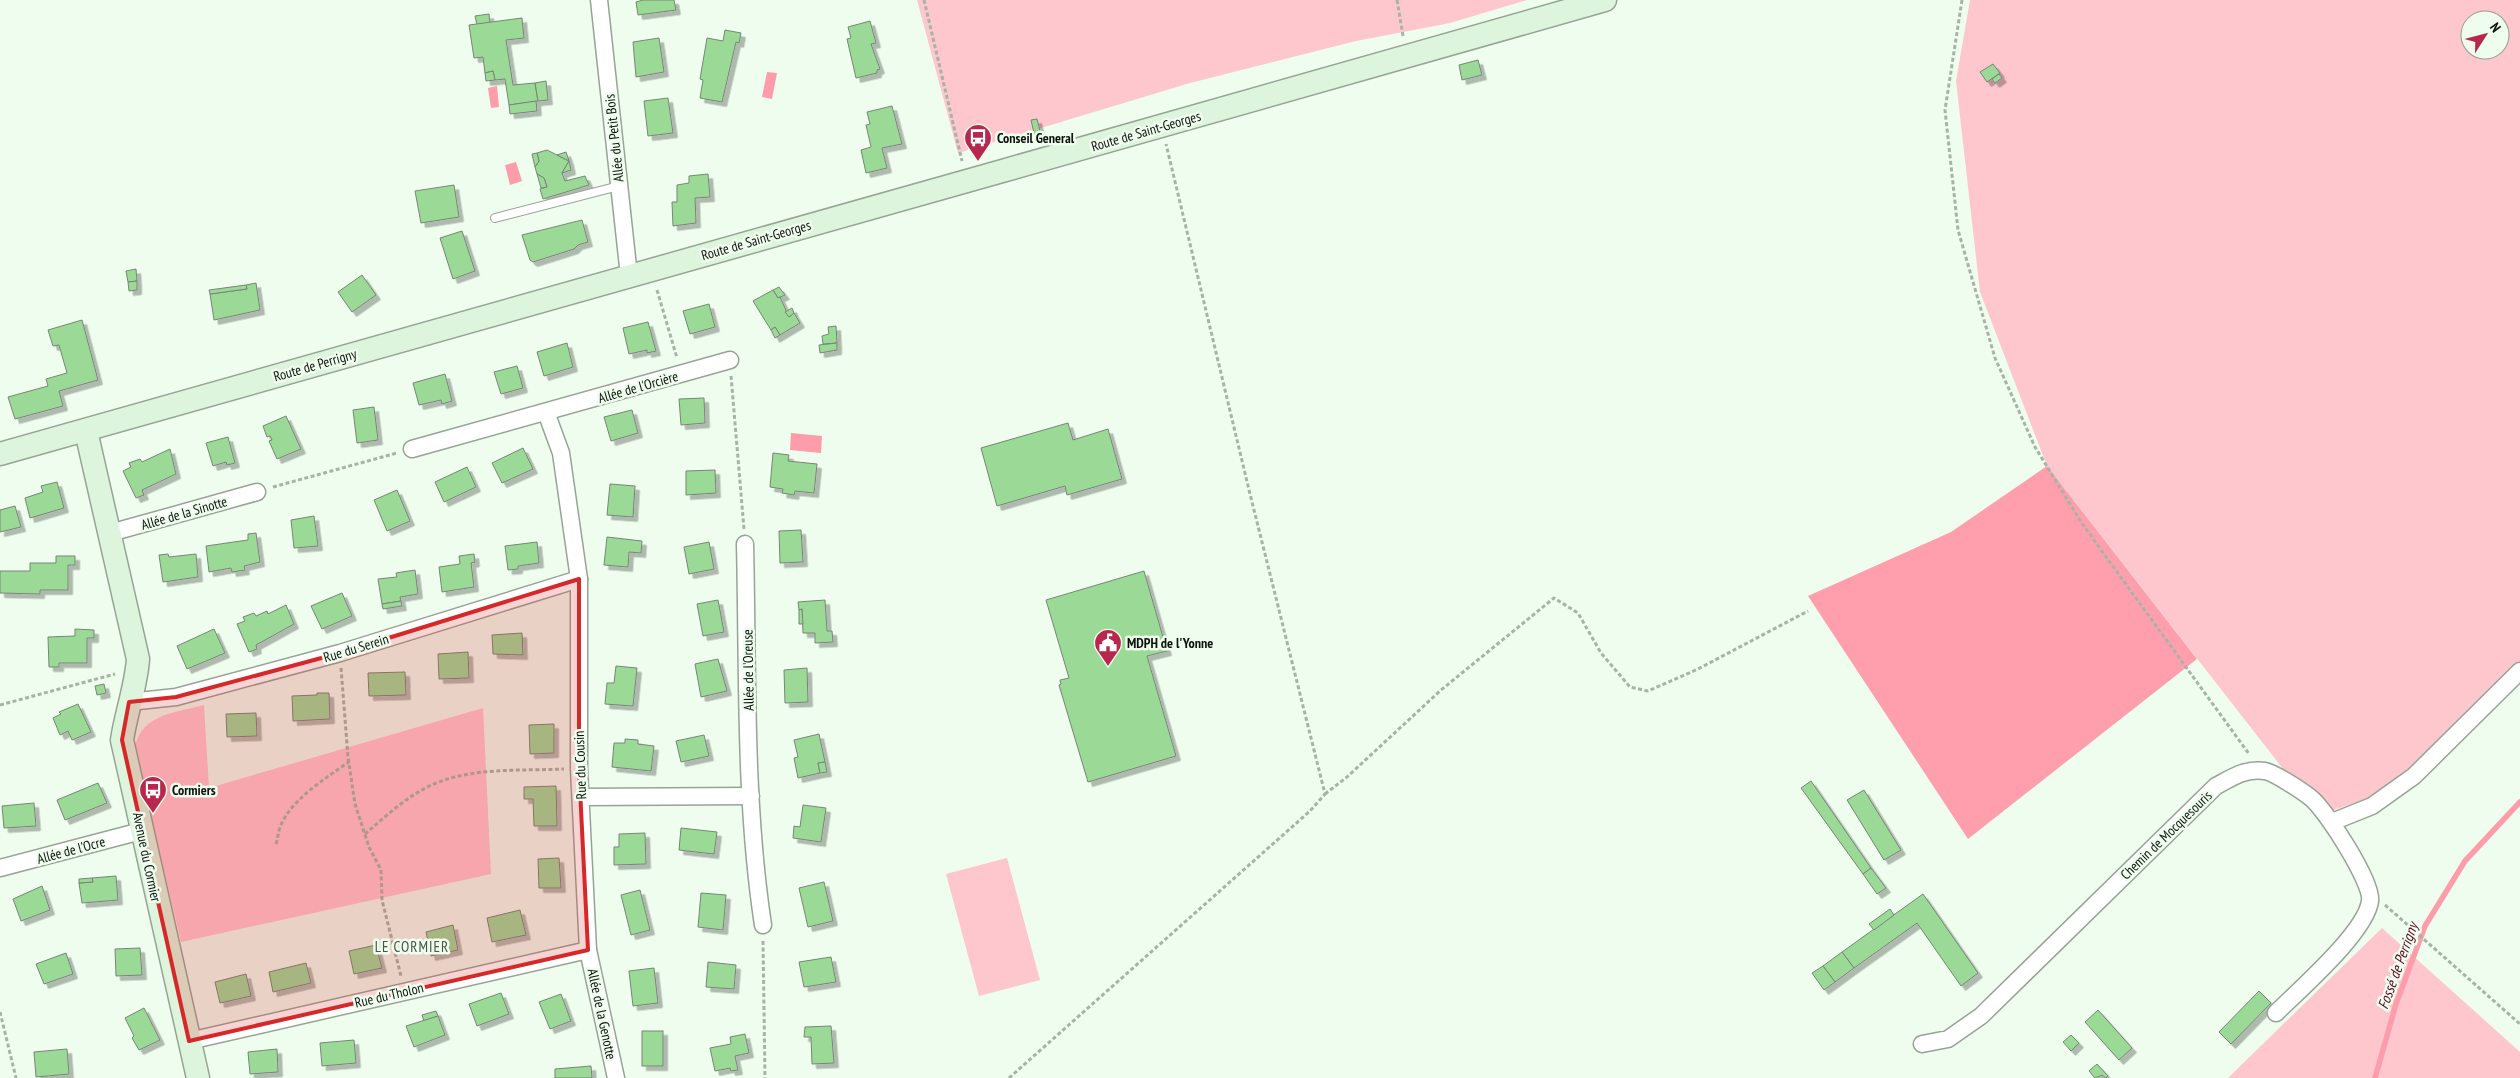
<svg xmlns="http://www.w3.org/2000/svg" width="2520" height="1078" font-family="'PT Sans Narrow',sans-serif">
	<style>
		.green { fill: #fec6cd; fill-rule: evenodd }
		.forest { fill: #ff9fad }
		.water { fill: #fd9dab }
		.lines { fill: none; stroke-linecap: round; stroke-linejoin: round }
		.stream { stroke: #fd9dab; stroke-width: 5.5 }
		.building { fill: #9bda96; stroke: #788576; filter: url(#shadow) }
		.lane-casing { stroke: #97a495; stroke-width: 10 }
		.street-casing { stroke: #97a495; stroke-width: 19 }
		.secondary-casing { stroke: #97a495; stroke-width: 25 }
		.path { stroke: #a7b3a6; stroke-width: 3; stroke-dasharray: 4 2.5; stroke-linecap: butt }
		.lane { stroke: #fff; stroke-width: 8 }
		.street { stroke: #fff; stroke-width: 16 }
		.secondary { stroke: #ddf5dc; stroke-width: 22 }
		.marked { fill: #d62828; fill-opacity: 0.2; stroke: #d62828; stroke-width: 4; stroke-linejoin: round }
		.labels { text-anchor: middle; stroke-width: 5; stroke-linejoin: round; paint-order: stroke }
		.street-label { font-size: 14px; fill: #0e130e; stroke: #eefded }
		.poi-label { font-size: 14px; font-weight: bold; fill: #0e130e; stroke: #eefded; text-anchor: start }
		.neighbourhood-label { font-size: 15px; letter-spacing: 1px; fill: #485447; stroke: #eefded }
		.water-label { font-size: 15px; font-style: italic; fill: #5b0620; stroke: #eefded }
	</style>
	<defs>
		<filter id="shadow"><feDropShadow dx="4.5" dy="4.5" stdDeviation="0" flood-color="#0004"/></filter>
	</defs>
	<rect width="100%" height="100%" fill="#eefded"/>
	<g class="green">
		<path d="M917,0h610l-77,23 -94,18 -166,42 -232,70z"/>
		<path d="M1970,0h550v672l-113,113 -88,30 -272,-349 -67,-174 -24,-211zM2470,20h30v30h-30z"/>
		<path d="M204,705l5,83 274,-80 8,166 -310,68 -46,-195c6,-33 43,-35 69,-42z"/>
		<path d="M1007,858l33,122 -61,16 -33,-122z"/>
		<path d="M2382,928l138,124v26h-292z"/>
	</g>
	<path class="forest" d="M2047,466l150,193 -229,180 -160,-243 143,-64z"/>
	<g class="water">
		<path d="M767,72l10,1 -5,26 -10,-2z"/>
		<path d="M497,86l2,21 -8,1 -3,-20z"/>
		<path d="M516,162l6,19 -12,4 -5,-20z"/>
		<path d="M791,433l31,3 -1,17 -31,-3z"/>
	</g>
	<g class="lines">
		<path class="stream" d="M2375,1078l21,-74 29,-78 40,-65 55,-59"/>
	</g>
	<g class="building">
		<path d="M643,0h31l2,10 -38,5 -2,-13z"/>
		<path d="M489,14l1,10 -13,1 -2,-9z"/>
		<path d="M522,18l2,20 -18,2 7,45 22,-2 3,18 -29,4 -4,-26 -10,1 -2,-9 -8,2 -2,-16 -9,1 -5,-33z"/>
		<path d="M870,21l6,22 -5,1 9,25 -3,1v3l-21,5 -9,-39 4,-1 -3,-11z"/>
		<path d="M725,30l16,3 -2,10 -3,-1 -14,60 -22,-4 3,-18 -3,-1 7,-41 16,3z"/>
		<path d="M659,38l5,34 -28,5 -3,-35z"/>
		<path d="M1478,60l4,15 -20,5 -3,-15z"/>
		<path d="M1993,64l7,9 -13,9 -7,-10z"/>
		<path d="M493,71l2,9 -9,1 -1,-8z"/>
		<path d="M1999,74l3,4 -7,5 -3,-4z"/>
		<path d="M546,81l2,19 -10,1 -3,-18z"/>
		<path d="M668,98l5,35 -25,3 -4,-35z"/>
		<path d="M536,101l1,10 -27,3 -1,-9z"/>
		<path d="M892,106l10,38 -20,4 5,20 -21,5 -5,-23 10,-3 -5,-22 4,-1 -3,-12z"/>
		<path d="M1037,119l4,16 -6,2 -4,-17z"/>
		<path d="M547,150l22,11 -7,12 3,8 20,-5 4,9 -46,14 -3,-10 7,-2 -3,-9 -7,-4 -2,-7 4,-6 -2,-8z"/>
		<path d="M566,152l3,9 -12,-6z"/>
		<path d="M537,153l2,8 -4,6 -3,-13z"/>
		<path d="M569,161l2,9 -9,3z"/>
		<path d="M537,174l7,4 3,9 -6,1z"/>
		<path d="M708,174l2,23 -15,1 1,25 -23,3 -1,-24h5v-17l12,-2v-7z"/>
		<path d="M454,185l5,32 -38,6 -6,-32z"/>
		<path d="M582,220l6,22 -10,3 -4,4 -41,13 -3,-2 -8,-25z"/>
		<path d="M462,231l13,40 -22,8 -13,-41z"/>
		<path d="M136,269l1,12 -9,1 -2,-11z"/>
		<path d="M362,275l14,20 -24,17 -14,-20z"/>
		<path d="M137,281v9l-8,1 -1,-9z"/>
		<path d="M256,283l4,27 -46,10 -4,-26 37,-5 -1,-4z"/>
		<path d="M246,285l1,4 -37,5 -1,-4z"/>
		<path d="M779,287l6,8 -7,3 -5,-8z"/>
		<path d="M773,290l5,8 2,-1 9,20 5,-4 6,10 -20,12 -5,-8 -4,3 -18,-29z"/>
		<path d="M709,304l6,23 -25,7 -7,-23z"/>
		<path d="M792,308l2,5 -5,4 -4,-5z"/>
		<path d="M82,320l16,60 -39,11 4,15 -48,13 -7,-22 40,-11 -2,-7 21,-6 -8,-28 -6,1 -5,-16z"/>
		<path d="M648,322l8,29 -9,2v-3l-18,4 -6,-26z"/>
		<path d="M836,326l1,17 -14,1 -1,-8 7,-2 -1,-7z"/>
		<path d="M775,327l5,8 -5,3 -4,-8z"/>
		<path d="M567,343l6,24 -29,9 -7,-24z"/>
		<path d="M837,343v7l-17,3 -1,-8z"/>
		<path d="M517,366l6,22 -22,6 -7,-22z"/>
		<path d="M445,374l7,27 -10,3 -1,-4 -22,5 -6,-22z"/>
		<path d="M704,398l1,25 -24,2 -2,-26z"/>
		<path d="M374,407l4,33 -21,3 -4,-33z"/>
		<path d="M632,410l6,23 -27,8 -7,-24z"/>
		<path d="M286,416l15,33 -24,10 -8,-18 3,-1 -2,-4 -3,1 -4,-11z"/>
		<path d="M1068,423l5,17 35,-11 14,50 -55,16 -2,-9 -68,20 -16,-58z"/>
		<path d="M228,437l7,26 -8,2 -1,-3 -13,4 -7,-23z"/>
		<path d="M523,448l10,21 -31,14 -10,-20z"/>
		<path d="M170,449l6,25 -34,16 2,5 -8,3 -13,-27 8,-4 -2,-4 11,-4 2,3z"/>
		<path d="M773,453l16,2 -1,6 29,3 -3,29 -19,-2 -1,4 -12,-2 1,-4 -13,-2z"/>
		<path d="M467,467l9,20 -32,15 -9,-20z"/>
		<path d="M715,470l1,23 -30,2v-24z"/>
		<path d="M57,482l7,26 -34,10 -5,-20 18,-6 -2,-6z"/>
		<path d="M610,484l25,2 -2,31 -26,-2z"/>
		<path d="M397,490l13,31 -23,10 -13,-31z"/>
		<path d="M15,506l6,21 -21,5v-22z"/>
		<path d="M314,516l4,30 -24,2 -3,-28z"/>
		<path d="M801,530l2,32 -23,1 -1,-32z"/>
		<path d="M256,533l4,29 -16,4 1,4 -13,2 -1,-4 -22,4 -3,-26 42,-6v-6z"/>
		<path d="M607,537l35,4 -1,12 -12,-1 -1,15 -24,-2z"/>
		<path d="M537,542l2,21 -21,3v3l-10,1 -3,-24z"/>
		<path d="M709,542l5,27 -25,5 -5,-27z"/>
		<path d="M168,554l1,3 27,-3 2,23 -35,5 -4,-27z"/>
		<path d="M474,554l1,8 -4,1 3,24 -32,5 -3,-25 21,-3 -1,-8z"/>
		<path d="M56,556h19v9h-7v25h-28v4l-40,-1v-22h30v-8h26z"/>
		<path d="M415,570l3,24 -18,3 1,4 -19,3 -4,-25 19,-2 -1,-4z"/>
		<path d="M1144,571l23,80 -20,5 29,100 -88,26 -29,-97 2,-1 -1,-4 9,-2 -23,-78z"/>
		<path d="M342,593l10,23 -30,13 -11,-23z"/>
		<path d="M718,600l6,32 -21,4 -6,-32z"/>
		<path d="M825,600l2,31h5l1,11 -18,1v-10h-12l-1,-24 -3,1 -1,-8z"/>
		<path d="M401,601l1,5 -19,3 -1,-5z"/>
		<path d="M286,605l8,19 -38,21 1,4 -8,3 -12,-28 8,-3 -2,-4 11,-4 2,3 11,-5 1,3z"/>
		<path d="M802,609l1,15h-4v-14z"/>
		<path d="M75,629l19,1v8h-7v25h-28v4h-10l-1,-30 27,-1z"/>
		<path d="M214,629l11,24 -38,16 -10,-23z"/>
		<path d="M522,633l1,22 -30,-1 -1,-19z"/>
		<path d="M468,652l1,26 -30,1 -1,-25z"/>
		<path d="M718,659l9,32 -26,6 -6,-33z"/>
		<path d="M616,666l21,2 -4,38 -28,-2 2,-21h7z"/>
		<path d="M807,668l1,34 -23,1 -1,-33z"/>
		<path d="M405,672l1,23 -37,1 -1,-23z"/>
		<path d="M104,684l2,9 -9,2 -2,-9z"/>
		<path d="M317,693h12l1,26 -37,2 -1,-25 25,-1z"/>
		<path d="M78,704l13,28 -19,8 -4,-9 -8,4 -7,-17 8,-4 -2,-2z"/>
		<path d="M256,713l1,23 -30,1 -1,-23z"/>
		<path d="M554,724v29l-24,1 -1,-29z"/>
		<path d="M819,734l6,28 -7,1 2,10 -22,5 -4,-20 4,-1 -4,-17z"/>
		<path d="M704,735l5,21 -28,6 -5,-21z"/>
		<path d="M625,739l13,1v4l16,2 -3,25 -39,-4 2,-24h11z"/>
		<path d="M825,762l2,10 -7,1 -2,-10z"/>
		<path d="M1811,781l60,87 -8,6 -62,-86z"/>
		<path d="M98,783l9,20 -42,17 -8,-20z"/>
		<path d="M556,786l1,40h-23l-1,-27h-9v-12z"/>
		<path d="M1864,790l37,60 -17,10 -37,-60z"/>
		<path d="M34,803l2,23 -32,2 -2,-22z"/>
		<path d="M803,805l23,3 -5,34 -28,-4 1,-12 6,1z"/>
		<path d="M681,828l36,4 -3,22 -35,-4z"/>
		<path d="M645,833l1,31 -32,1v-18h5v-13z"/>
		<path d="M559,858l2,30h-22l-1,-29z"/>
		<path d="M1871,868l15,20 -9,6 -14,-20z"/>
		<path d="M116,876l2,24 -36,3 -3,-20 14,-1 -1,-4z"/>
		<path d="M92,878l1,4 -14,1v-4z"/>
		<path d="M824,882l9,39 -25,6 -9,-39z"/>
		<path d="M42,886l8,24 -29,11 -8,-22z"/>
		<path d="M640,890l10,40 -19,5 -10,-40z"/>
		<path d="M701,893l25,2 -3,35 -25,-3z"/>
		<path d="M1923,894l55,79 -17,13 -44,-63 -63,45 -12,-16z"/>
		<path d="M1890,909l4,6 -20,15 -5,-6z"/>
		<path d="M520,910l6,25 -34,7 -5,-24z"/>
		<path d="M453,925l5,25 -27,6 -5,-24z"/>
		<path d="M376,945l6,23 -28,6 -5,-23z"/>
		<path d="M140,948l2,27 -26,1 -1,-27z"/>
		<path d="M1842,952l12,16 -19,14 -12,-16z"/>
		<path d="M66,953l7,21 -29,10 -8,-20z"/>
		<path d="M831,957l5,25 -32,5 -5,-25z"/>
		<path d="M708,962l28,3 -2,24 -28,-2z"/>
		<path d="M306,963l5,20 -38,9 -4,-20z"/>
		<path d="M1823,966l12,16 -11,8 -12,-17z"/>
		<path d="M654,968l4,35 -25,3 -4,-35z"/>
		<path d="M246,974l5,22 -31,7 -5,-21z"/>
		<path d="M2259,991l12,12 -40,41 -12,-12z"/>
		<path d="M501,993l8,21 -32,12 -8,-22z"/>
		<path d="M561,994l10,27 -21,8 -11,-27z"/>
		<path d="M144,1008l16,32 -21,10 -7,-12 2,-2 -9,-18z"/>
		<path d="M2098,1010l34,38 -13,12 -34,-38z"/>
		<path d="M436,1011l2,5 -14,5 -2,-6z"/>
		<path d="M438,1016l7,19 -31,12 -8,-21z"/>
		<path d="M831,1026l3,37 -22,1 -1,-27h-7l1,-10z"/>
		<rect x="642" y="1031" width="21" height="35"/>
		<path d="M745,1034l4,19 -14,3 3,14 -7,1 -1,-3 -15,3 -5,-23 21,-4 -1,-7z"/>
		<path d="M2071,1035l8,8 -8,8 -8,-9z"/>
		<path d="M354,1040l2,23 -34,3 -2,-23z"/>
		<path d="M67,1049l2,25 -33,3 -2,-25z"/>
		<path d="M277,1049l1,23 -28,2 -2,-22z"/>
		<path d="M2097,1064l11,12 -2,2 -4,-3 -7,3 -6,-7z"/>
		<path d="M591,1066l1,12h-37v-9z"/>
	</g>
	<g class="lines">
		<defs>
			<path id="lane" d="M495,218l124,-32"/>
			<g id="street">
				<path d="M599,0l30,276"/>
				<path d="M546,412l15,41 18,126v190l9,181 28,128"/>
				<path d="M412,449l318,-89"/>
				<path d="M110,533l147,-41"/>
				<path d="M745,544c3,127 -1,256 18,381"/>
				<path d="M129,702l47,-5 164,-44 239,-74"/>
				<path d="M581,797l170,-1"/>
				<path d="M2332,822l40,-16 42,-30 106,-105"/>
				<path d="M0,868l141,-37"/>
				<path d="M189,1041l399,-91"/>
				<path d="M1922,1044l26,-5 33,-23 235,-230c17,-9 30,-18 49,-15 10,2 37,20 46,27 15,12 62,85 59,103 -4,31 -70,88 -94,112"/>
			</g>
			<g id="secondary">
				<path d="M86,431l52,228c-2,28 -12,54 -16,81l76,338"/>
				<path d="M0,454c535,-149 1070,-303 1605,-454"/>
			</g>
		</defs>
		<use href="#lane" class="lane-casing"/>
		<use href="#street" class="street-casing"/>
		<use href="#secondary" class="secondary-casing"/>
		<g class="path">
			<path d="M924,0l38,161"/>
			<path d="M1397,0l6,36"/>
			<path d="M1962,0l-17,110 13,120 37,128 40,89 48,78 166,229"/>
			<path d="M657,290l20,68"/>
			<path d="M731,376l13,153"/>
			<path d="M273,487l124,-34"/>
			<path d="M341,668l7,89 7,47 14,43 12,23 1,30 19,76"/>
			<path d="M0,705l115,-31"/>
			<path d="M1325,794l22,-17 94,-87 113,-92 24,15 23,40 29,34 18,4 50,-22 110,-58"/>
			<path d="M365,834c21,-18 43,-39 69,-50 39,-17 88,-13 130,-15"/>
			<path d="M276,844c2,-6 2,-13 5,-19 10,-25 46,-48 68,-63"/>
			<path d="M2385,905l135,119"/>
			<path d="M763,941l2,137"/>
			<path d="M0,1012l16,66"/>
			<path d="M1009,1078l301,-267 15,-17 -75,-300 -84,-350"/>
		</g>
		<use href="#lane" class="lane"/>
		<use href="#street" class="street"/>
		<use href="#secondary" class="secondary"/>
	</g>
	<path class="marked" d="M579,579v190l9,181 -399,91 -67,-301 7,-38 47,-5 164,-44z"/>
	<defs>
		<symbol id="bus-pin" viewBox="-11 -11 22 30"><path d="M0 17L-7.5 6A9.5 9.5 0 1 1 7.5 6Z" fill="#b8274e" stroke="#eefded"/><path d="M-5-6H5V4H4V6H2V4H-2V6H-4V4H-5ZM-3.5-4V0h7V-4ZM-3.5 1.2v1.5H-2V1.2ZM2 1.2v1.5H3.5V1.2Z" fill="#fff"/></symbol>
		<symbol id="civic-pin" viewBox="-11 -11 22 30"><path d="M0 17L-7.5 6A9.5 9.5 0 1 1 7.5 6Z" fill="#b8274e" stroke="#eefded"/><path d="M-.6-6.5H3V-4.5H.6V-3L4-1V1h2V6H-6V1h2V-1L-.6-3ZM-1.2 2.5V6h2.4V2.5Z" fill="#fff"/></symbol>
	</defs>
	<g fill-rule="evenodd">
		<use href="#bus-pin" x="962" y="122" width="32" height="43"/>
		<use href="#civic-pin" x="1092" y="627" width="32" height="43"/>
		<use href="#bus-pin" x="137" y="774" width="32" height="43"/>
	</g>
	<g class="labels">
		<g class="street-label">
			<text transform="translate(1146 131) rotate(-16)" y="5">Route de Saint-Georges</text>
			<text transform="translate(614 138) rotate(-96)" y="5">Allée du Petit Bois</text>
			<text transform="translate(756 240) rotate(-16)" y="5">Route de Saint-Georges</text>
			<text transform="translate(315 365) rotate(-16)" y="5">Route de Perrigny</text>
			<text transform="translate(638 387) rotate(-16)" y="5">Allée de l'Orcière</text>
			<text transform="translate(184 513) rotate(-16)" y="5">Allée de la Sinotte</text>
			<text transform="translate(356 648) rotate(-17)" y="5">Rue du Serein</text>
			<text transform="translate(748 670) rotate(-91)" y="5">Allée de l'Oreuse</text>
			<text transform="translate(580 765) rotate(-92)" y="5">Rue du Cousin</text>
			<text transform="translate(2166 835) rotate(-44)" y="5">Chemin de Mocquesouris</text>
			<text transform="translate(71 850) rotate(-15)" y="5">Allée de l'Ocre</text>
			<text transform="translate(147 857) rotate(78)" y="5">Avenue du Cormier</text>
			<text transform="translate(389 995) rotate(-13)" y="5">Rue du Tholon</text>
			<text transform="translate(602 1014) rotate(78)" y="5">Allée de la Genotte</text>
		</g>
		<g class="poi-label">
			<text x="997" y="143">Conseil General</text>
			<text x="1127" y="648">MDPH de l'Yonne</text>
			<text x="172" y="795">Cormiers</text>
		</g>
		<g class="neighbourhood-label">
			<text x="412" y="952">LE CORMIER</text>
		</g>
		<g class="water-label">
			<text transform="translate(2398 966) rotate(-70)" y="5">Fossé de Perrigny</text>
		</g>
	</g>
	<g transform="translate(2485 35) rotate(54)"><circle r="24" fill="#eefded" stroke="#949f94"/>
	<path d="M0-4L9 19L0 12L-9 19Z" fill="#b8274e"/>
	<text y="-8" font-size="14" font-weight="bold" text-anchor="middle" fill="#0e130e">N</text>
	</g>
</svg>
